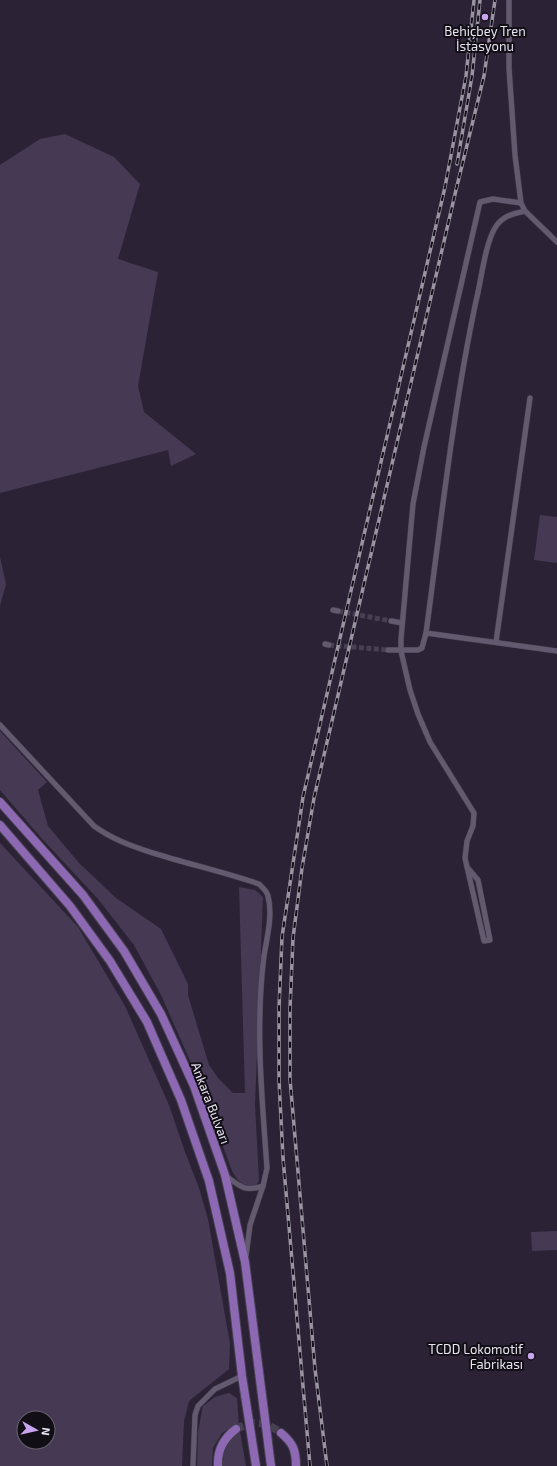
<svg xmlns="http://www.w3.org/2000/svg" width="557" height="1466" font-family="'Exo 2',sans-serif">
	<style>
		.green { fill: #463954; fill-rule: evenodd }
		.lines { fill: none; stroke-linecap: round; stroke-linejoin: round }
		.street-tunnel { stroke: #474051; stroke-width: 5; stroke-dasharray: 5 2.5; stroke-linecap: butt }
		.primary-tunnel { stroke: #474051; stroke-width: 8; stroke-dasharray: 8 4; stroke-linecap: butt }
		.street-casing { stroke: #474050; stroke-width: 6 }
		.primary-casing { stroke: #474050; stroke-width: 10 }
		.street { stroke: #635a6f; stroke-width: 5 }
		.primary { stroke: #8d68b3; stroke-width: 8 }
		.rail-casing { stroke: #9993a2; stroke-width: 3.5 }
		.rail { stroke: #120e16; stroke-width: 2; stroke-dasharray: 6; stroke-linecap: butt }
		.poi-dot { fill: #c8a6ef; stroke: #120e16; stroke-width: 1.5 }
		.labels { text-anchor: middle; stroke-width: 4; stroke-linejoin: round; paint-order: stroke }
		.poi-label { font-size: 13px; fill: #e8e3f0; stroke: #120e16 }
		.street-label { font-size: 13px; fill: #e8e3f0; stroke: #120e16 }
	</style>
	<rect width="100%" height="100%" fill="#2b2335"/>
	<g class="green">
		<path d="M65,134l49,23 26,27 -22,75 40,13 -20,114 6,26 52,42 -25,12 -3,-16 -168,43v-328l40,-26z"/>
		<path d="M540,515l17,2v46l-23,-3z"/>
		<path d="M0,557l6,27 -6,22z"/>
		<path d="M0,731l47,51 -9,8 10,36 31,37 37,35 45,31 27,55v11l21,70 9,13 15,15h12l-6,-206 16,3 8,7 -8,208 4,75 -3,6c-13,2 -18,-5 -24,-15l-33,-90 -38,-86 -27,-50 -36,-46 -54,-58 -44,-51z"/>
		<path d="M0,843l78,84 47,79 44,99 16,47 14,36 9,31 22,125 -1,25 -40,32 -5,20 -2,45h-182zM24,1418h24v24h-24z"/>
		<path d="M557,1231v19l-25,1 -1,-19z"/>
		<path d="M229,1393l8,5 2,28 7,40h-24l2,-13 10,-27 -12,7 -9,15 -1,18h-15l1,-34 5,-26 12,-9z"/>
	</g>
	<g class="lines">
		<g class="street-tunnel">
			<path d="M338,611l53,10"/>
			<path d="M329,645l59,5"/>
		</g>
		<path class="primary-tunnel" d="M236,1429c17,-9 30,-8 45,4"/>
		<defs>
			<g id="street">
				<path d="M509,0v68l6,87 6,48 4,8 32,31"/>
				<path d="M525,211c-13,3 -23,5 -30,17 -10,16 -14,54 -19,73 -23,109 -35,221 -50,332l131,18"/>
				<path d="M333,610l5,1"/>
				<path d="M391,621l11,2"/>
				<path d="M496,642l34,-244"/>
				<path d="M325,644l4,1"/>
				<path d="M388,650h30l4,-2 4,-15"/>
				<path d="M0,725l94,101c18,13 37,20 59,27 35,11 71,19 106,31 3,3 8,7 9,12 5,19 -1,41 -4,60 -9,70 -2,142 3,212l-4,18 -13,39 -4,31"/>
				<path d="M467,867l11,13 12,60 -6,1 -19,-83 2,-17 6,-15 1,-13 -44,-71 -12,-28 -8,-24 -9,-39v-12l12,-135 11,-57 56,-245 13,-3 28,4"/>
				<path d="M225,1175c16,12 19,17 38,11"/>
				<path d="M193,1466l2,-51 3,-9 17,-17 27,-13"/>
			</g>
			<g id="primary">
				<path d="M0,802l83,93 41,56 37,63 33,72 31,89 20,87 26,204"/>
				<path d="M0,825l70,81 40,55 37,61 34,78 28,81 21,92 12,103 14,90"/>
				<path d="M281,1433c12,10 15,17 15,33"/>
				<path d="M218,1466c-1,-16 6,-28 18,-37"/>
			</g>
		</defs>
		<use href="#street" class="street-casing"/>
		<use href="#primary" class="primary-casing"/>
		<use href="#street" class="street"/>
		<use href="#primary" class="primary"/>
		<defs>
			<g id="rail">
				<path d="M457,164l15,-88 8,-76"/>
				<path d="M310,1466l-27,-308 -4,-78v-72l3,-71 21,-140 142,-610 21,-111 8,-76"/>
				<path d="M327,1466l-12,-97 -25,-290v-70l3,-71 9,-70 12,-70 142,-608 28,-114 11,-76"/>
			</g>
		</defs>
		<use href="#rail" class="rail-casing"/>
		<use href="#rail" class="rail"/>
	</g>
	<g class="poi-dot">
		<circle cx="485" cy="17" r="4"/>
		<circle cx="531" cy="1356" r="4"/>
	</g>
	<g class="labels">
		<g class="poi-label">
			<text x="485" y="36">Behiçbey Tren<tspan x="485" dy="15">İstasyonu</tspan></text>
			<text x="523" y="1354" text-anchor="end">TCDD Lokomotif<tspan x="523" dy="15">Fabrikası</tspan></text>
		</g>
		<g class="street-label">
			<text transform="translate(211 1103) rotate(69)" y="5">Ankara Bulvarı</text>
		</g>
	</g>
	<g transform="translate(36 1430) rotate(98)"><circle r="19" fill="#120e16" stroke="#68636d"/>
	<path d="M0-3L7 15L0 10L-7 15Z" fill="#c8a6ef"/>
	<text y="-6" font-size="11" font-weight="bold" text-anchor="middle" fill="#e8e3f0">N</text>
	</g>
</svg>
